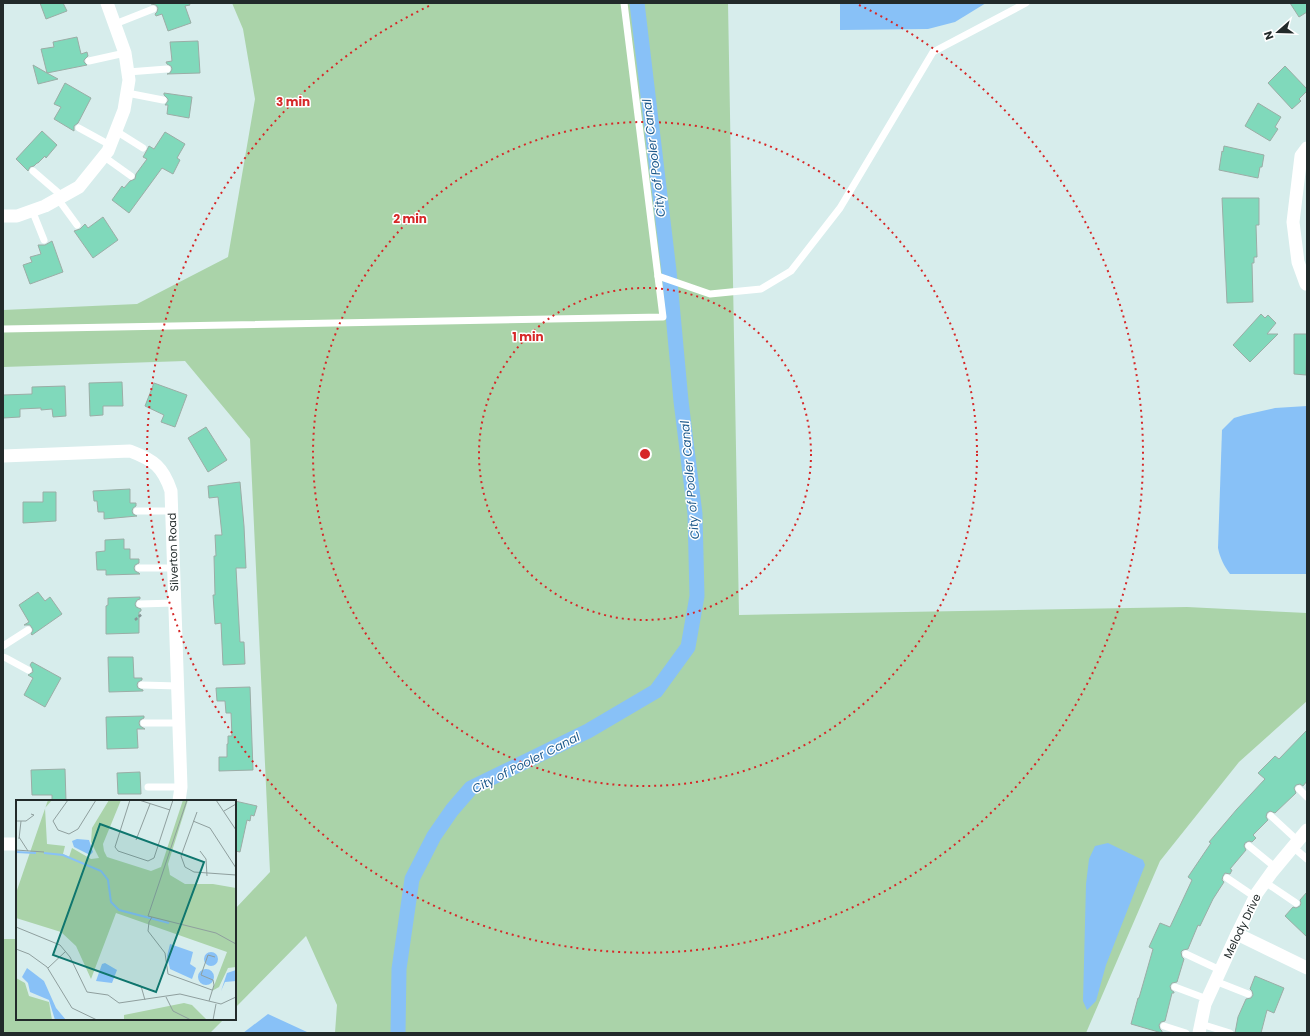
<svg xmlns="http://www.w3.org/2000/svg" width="1310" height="1036" font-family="Poppins,sans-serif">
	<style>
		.green { fill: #aad3a9 }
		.water { fill: #88c1f7 }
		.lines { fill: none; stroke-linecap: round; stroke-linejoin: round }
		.canal { stroke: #88c1f7; stroke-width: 15 }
		.building { fill: #80d9bb; stroke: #9bada6 }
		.path { stroke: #869696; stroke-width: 2.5; stroke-dasharray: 3 2; stroke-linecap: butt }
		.lane { stroke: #fff; stroke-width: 7 }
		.street { stroke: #fff; stroke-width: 13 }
		.ring { fill: none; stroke: #d62828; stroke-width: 2; stroke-dasharray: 2 4 }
		.labels { text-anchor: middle; stroke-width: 3; stroke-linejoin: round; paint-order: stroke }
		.street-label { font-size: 11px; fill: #222a2a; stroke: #fff }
		.water-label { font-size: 12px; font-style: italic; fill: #1f5b8d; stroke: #fff }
		.inset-river { fill: none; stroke: #88c1f7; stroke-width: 2 }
		.inset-road { fill: none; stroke: #8f9f9e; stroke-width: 1 }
		.view { fill: #0f766e; fill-opacity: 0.15; stroke: #0f766e; stroke-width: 2 }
		.inset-edge { fill: none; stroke: #222a2a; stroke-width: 2 }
		.centre { fill: #d62828; stroke: #fff; stroke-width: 2 }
		.ring-label { font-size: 12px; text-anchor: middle; font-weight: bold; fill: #d62828; stroke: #fff; stroke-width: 3; stroke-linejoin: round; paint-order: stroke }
	</style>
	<rect width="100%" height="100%" fill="#d7edec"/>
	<g class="green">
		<path d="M232,3h496l11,612 448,-8 120,6v88l-68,61 -79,99 -74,172h-751l2,-28 -31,-69 -71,72v-99l35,-37 -20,-433 -65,-78 -182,6v-57l134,-6 91,-47 27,-158 -12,-70z"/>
		<path d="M3,939h14v80h207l-14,14h-207z"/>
	</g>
	<g class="water">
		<path d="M840,3h146l-31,19 -27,7 -88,1z"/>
		<path d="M1307,406v168h-77c-6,-8 -10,-16 -12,-26l4,-118 12,-12 10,-3 31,-7z"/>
		<path d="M1108,843l35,17 2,5 -39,100 -10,36 -9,9 -4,-9 3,-117 3,-25 6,-13z"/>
		<path d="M268,1014l39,18v1h-64z"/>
	</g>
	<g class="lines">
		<path class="canal" d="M398,1033l1,-64 13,-90 22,-43 18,-26 19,-22 117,-57 68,-40 32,-44 9,-51 -2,-82 -14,-113 -12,-130 -32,-268"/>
	</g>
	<g class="building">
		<path d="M40,3h23l4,8 -21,8z"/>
		<path d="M151,3h38l1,2 -5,1 6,17 -23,8 -6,-17 -6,2 -1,-2 2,-2 1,-4 -2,-3 -5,-1z"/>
		<path d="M1290,3h17v9l-8,5z"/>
		<path d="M77,37l4,17 6,-2 1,4 -4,4v2l3,3 -40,8 11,6 -20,5 -5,-19 14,8 -6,-24 13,-2 -1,-5z"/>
		<path d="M198,41l2,32 -33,1 3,-1 2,-4 -1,-3 -4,-2 -1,-2 6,-1 -2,-19z"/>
		<path d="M1285,66l22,23v2l-8,8 2,2 -9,8 -24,-26z"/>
		<path d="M65,83l26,15 -13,25 -4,3v5l-20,-12 7,-12 -7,-3z"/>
		<path d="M164,93l28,4 -3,21 -22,-4 1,-9h-3l3,-4v-2l-4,-4z"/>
		<path d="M1258,103l23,14 -6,10 3,2 -8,12 -25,-15z"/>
		<path d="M42,131l15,14 -11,13 -1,-2 -7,7h-1l-3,3 -4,1 -2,4 -12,-12z"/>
		<path d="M165,132l20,12 -8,14 3,2 -7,14 -11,-6 -33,45 -17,-13 10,-14 2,2 6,-7 5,-2 1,-5 11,-15 -4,-2 4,-7 2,-4 5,3z"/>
		<path d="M1224,146l40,9 -2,12h-2l-2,11 -39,-8 3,-19 1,1z"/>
		<path d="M1222,198h37v27h-3l1,32h-3v6h-2l1,39 -26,1z"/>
		<path d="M103,217l15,23 -25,18 -19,-27 6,-2 5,-5 3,4z"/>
		<path d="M52,241l11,31 -33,12 -7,-19 9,-3 -2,-5 11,-3 -3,-9h7z"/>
		<path d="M1261,314l4,4 3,-3 8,8 -9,11h11l-28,28 -17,-17z"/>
		<path d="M1294,334h13l-1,41 -12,-1z"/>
		<path d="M122,382l1,24h-20v9l-13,1 -1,-33z"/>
		<path d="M154,383l33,12 -12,32 -14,-5 3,-7 -19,-9z"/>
		<path d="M65,386l1,30 -13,1 -1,-8 -11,1v-2l-21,1v8l-17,1v-23l29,-1v-7z"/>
		<path d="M206,427l21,33 -19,12 -20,-34z"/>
		<path d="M240,482l4,44 2,42h-10l4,74h4l1,22 -22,1 -2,-42 -6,1 -2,-29h2l-1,-39h2l-1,-21h7l-4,-38 -9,1 -1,-12z"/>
		<path d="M130,489v14h6v3l-3,2 -1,3 1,3 4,2 -33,3v-7h-6l-1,-11h-3l-1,-10z"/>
		<path d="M43,492h13v29l-33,2v-21h20z"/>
		<path d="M124,539v10h6v10h9v4l-4,2 -1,3 1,3 4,2 1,1 -34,1v-5h-9l-1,-18 9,-1v-11z"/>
		<path d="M38,592l7,9 5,-4 12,17 -30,21 -1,-1 2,-4 -1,-2 -2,-3h-6l5,-3 -10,-17z"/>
		<path d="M140,597v2l-3,1 -2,4 1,3 5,2v2l-2,1v21l-33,1v-28l2,-1v-7z"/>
		<path d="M108,657h25l1,21h8v2l-4,2 -1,3 1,3 5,2v1l-34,1z"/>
		<path d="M32,662l29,16 -16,29 -21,-12 9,-17 -5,-3 5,-3 -1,-4 -2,-3z"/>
		<path d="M250,687l3,83 -34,1v-14h8v-13h1v-8h4l-1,-23h-5l-1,-12h-8l-1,-13z"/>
		<path d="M144,716v2l-4,2 -1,3 1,3 5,3h-8l1,19 -31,1 -1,-32z"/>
		<path d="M1307,730v51l-4,5 -3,-2 -4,1 -2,3 2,5 -21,20 -5,-2 -3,2 -1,4 2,3 -15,15 3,3 -4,4 -3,-1 -4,2 -1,3 2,4 -16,19 2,1 -2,4 -5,-1 -2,3 -1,4 2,2 -11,17 -13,27 -2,-1 -10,24 -5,1 -2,2 1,5 2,2 -7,23 -5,1 -2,3 1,4 3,2v1h-2l-7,28 -4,1 -2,3 1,4 2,2v2l-31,-9 7,-26h1l14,-49 -4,-2 11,-24 10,4 22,-47 -4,-3 23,-34 -2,-1 28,-33 28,-30 -7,-6 17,-17 4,3z"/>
		<path d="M65,769l1,32h-14v-6h-20l-1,-25z"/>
		<path d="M140,772l1,22h-23l-1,-21z"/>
		<path d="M235,801l22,5 -3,10 -3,-1 -1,6 -3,-1 -7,32 -5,-1z"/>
		<path d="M1307,892v45l-22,-21 8,-9 3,1 4,-2 1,-3 -1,-3z"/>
		<path d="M1255,976l29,12 -10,25 -7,-3 -6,23h-26l3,-16 8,-18 5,-1 2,-3 -1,-4 -2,-2z"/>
	</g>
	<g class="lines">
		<path class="path" d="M135,620l7,-6"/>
		<g class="lane">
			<path d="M115,24l38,-15"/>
			<path d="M89,61l36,-8"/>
			<path d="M128,72l39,-3"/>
			<path d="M127,93l36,7"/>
			<path d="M79,128l31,17"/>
			<path d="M116,131l27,17"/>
			<path d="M103,156l28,20"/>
			<path d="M33,171l29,25"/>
			<path d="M58,199l19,26"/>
			<path d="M32,210l12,30"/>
			<path d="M658,276l52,18 51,-5 30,-18 49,-63 93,-156 93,-49"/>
			<path d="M3,329l660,-12 -39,-314"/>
			<path d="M137,511h35"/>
			<path d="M139,568h35"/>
			<path d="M140,604l35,-1"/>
			<path d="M3,646l25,-16"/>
			<path d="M3,657l3,1 22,12"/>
			<path d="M142,685l36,1"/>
			<path d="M144,723h35"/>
			<path d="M148,787h33"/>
			<path d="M1299,789l8,8"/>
			<path d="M1271,816l27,25"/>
			<path d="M1249,846l27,22"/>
			<path d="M1293,847l14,12"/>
			<path d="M1227,878l28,19"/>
			<path d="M1265,882l31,21"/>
			<path d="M1186,954l34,16"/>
			<path d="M1215,981l33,13"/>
			<path d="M1175,987l32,12"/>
			<path d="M1201,1024l29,9"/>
			<path d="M1164,1026l22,7"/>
		</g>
		<g class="street">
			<path d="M3,216h14l28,-10 34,-19 29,-36 16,-41 5,-30 -4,-27 -18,-50"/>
			<path d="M1306,284l-8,-22 -5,-40 8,-66 6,-8"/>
			<path d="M3,456l127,-5c24,9 33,16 41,40l10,296 -2,14"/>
			<path d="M3,844h14"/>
			<path d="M1237,934l70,34"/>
			<path d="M1199,1033l6,-29 32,-70 20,-41 15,-21 35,-42"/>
		</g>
	</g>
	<g class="ring">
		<circle cx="645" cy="454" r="166"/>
		<circle cx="645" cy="454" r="332"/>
		<path d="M859 5A498 498 0 1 1 431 5"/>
	</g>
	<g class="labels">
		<g class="street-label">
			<text transform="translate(173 552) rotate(-92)" y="4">Silverton Road</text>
			<text transform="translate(1242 926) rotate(-64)" y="4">Melody Drive</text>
		</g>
		<g class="water-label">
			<text transform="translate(654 158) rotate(-97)" y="4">City of Pooler Canal</text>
			<text transform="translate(690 480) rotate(-95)" y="4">City of Pooler Canal</text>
			<text transform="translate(526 763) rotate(-27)" y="4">City of Pooler Canal</text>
		</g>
	</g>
	<g transform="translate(16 800)">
		<rect width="220" height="220" fill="#d7edec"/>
		<path d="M32,0h4l-7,8 2,36 18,2 -2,8 6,3 3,-9 19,11 8,-1 -8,-16 1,-14 17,-28h12l-18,44 1,7 3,6 44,14 10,-4 22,-67h5l-20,64 2,11 15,9h28l23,4v79l-8,1 -9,19 -7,4 15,-39 -111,-39 -25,66 -15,-33 -15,-14 -45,-14v-25zM0,178l9,5 4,13 20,6 3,18h-36zM168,203l8,2 15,15h-83v-5z" fill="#aad3a9"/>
		<path d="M61,39l12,1 4,12 -3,3 -16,-8 -2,-6zM154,144l23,8 -3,12 6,4 -4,11 -22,-10 -3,-13zM188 159a7 7 0 1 1 14 0a7 7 0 1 1-14 0ZM89,163l12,7 -5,13 -16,-2 6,-17zM11,168l17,13 12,27 10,12h-11l-6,-20 -19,-8 -2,-9 -6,-6zM182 177a8 8 0 1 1 16 0a8 8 0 1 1-16 0ZM220,170v11l-11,1 -4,9 6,-18z" fill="#88c1f7"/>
		<path class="inset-river" d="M0,52l20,1M28,53l19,2 38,16 7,9 3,22 8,8 50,13"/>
		<path class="inset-road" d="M52,0l-15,21 5,9 11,4 9,-5 18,-29M114,0l-15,47 3,4 30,10 6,-3 19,-58M123,0l31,10M171,0l-39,116 68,17 20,11M200,0l20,30M208,11l12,-7M181,12l-16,44 4,11 9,5 42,3M0,21h10l8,-6 -3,-1M177,21l17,7 26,40M3,37l9,14M3,39l2,-18M120,40l14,-36M0,50l28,2M184,51l6,8 1,17M136,117l-3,5 -1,9 17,22 3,21 44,16M0,127l44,18 10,12 17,35 21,3 11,8 61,-9 41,10 15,-7M0,149l13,5 18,13 25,41 25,12M32,168l18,-17M112,182l13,4 4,14M150,197l7,14 18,9M193,201l5,-16 -1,-5 -12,-5 7,-20 7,2M197,220l3,-16"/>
		<path class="view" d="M84,24l104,38 -48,130 -103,-37z"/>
		<rect width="220" height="220" class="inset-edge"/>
	</g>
	<circle cx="645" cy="454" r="6" class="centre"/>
	<g class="ring-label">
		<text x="293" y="106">3 min</text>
		<text x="410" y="223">2 min</text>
		<text x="528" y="341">1 min</text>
	</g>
	<rect width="1310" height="1036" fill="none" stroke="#222a2a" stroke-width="8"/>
	<g transform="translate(1278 32) rotate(250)" stroke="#ffffff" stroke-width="3" paint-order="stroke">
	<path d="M0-3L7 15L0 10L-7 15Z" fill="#222a2a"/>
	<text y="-6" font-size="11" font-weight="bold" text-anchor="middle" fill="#222a2a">N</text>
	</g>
</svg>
